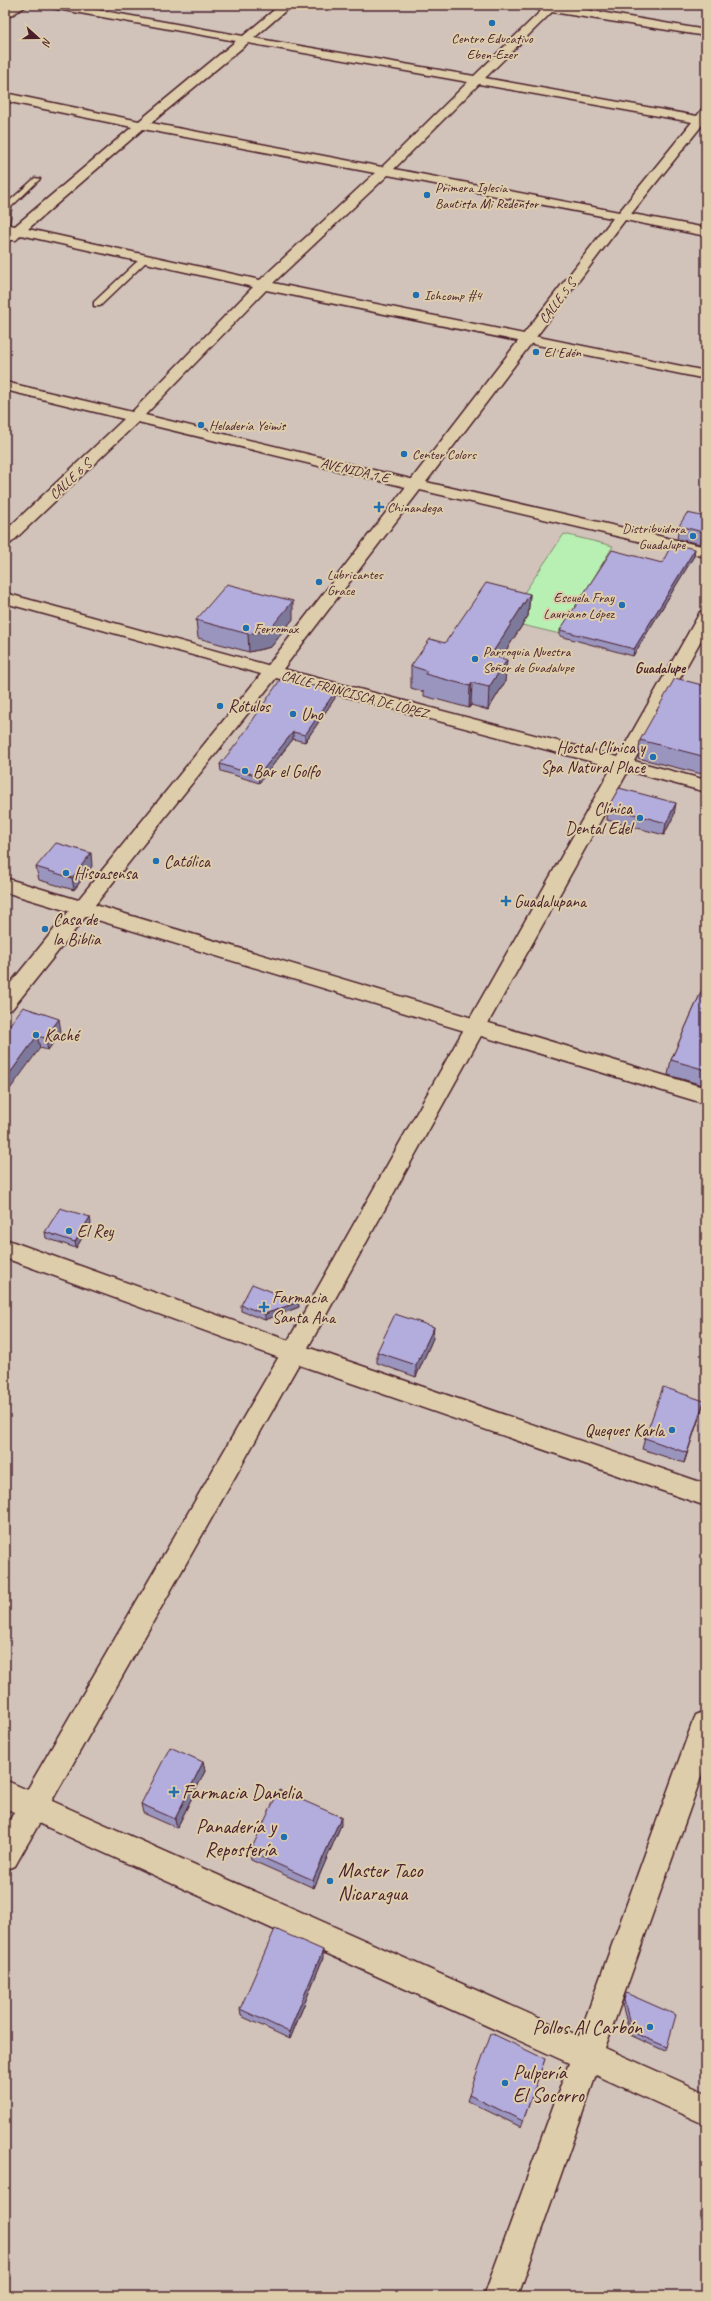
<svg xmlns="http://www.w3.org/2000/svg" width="711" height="2301" font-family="Caveat,sans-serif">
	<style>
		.green { fill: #b8efb2; stroke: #81876e }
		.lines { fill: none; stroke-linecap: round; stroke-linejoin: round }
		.service-casing { stroke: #4a1f2b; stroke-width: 3 }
		.minor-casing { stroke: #4a1f2b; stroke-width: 3 }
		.tertiary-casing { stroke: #4a1f2b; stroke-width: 3 }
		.service { fill: #decdaa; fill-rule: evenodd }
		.minor { fill: #decdaa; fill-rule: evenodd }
		.tertiary { fill: #decdaa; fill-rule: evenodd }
		.wall { fill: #9a95bf; stroke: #4a1f2b }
		.shaded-wall { fill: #7d799b; stroke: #4a1f2b }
		.building { fill: #b3adde; stroke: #4a1f2b }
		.poi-dot { fill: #1f6fb2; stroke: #decdaa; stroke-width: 1.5 }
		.labels { text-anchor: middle; stroke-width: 4; stroke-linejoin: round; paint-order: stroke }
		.far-poi-label { font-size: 14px; fill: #4a1f2b; stroke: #decdaa; text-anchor: start }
		.far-street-label { font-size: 14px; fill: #4a1f2b; stroke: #decdaa }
		.far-neighbourhood-label { font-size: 15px; font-weight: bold; fill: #4a1f2b; stroke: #decdaa }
		.poi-label { font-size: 17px; fill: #4a1f2b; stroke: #decdaa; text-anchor: start }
		.near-poi-label { font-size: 20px; fill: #4a1f2b; stroke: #decdaa; text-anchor: start }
	</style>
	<rect width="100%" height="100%" fill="#d1c3ba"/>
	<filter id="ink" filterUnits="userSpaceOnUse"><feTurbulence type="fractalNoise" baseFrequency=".025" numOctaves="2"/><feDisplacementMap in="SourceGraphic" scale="8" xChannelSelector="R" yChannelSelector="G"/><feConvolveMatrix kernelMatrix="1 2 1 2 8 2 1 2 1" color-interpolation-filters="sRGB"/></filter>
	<g filter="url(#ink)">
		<path class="green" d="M564,534l49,12 -53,88 -38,-9 6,-9 -17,-4z"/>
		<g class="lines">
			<defs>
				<g id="service">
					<path d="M35,178l5,1 -29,28 -2,18 -4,2v-22z"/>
					<path d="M142,257l7,2 -49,47h-6v-4z"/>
				</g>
				<g id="minor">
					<path d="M15,5h13l-23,14v-8z"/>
					<path d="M47,5h23l173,31 37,-31h12l-38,33 220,38 68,-66 -9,-2 -1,-3h26l148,25v6l-154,-24 -67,66 212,38 5,-7 4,-1v17l-3,-1 -76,95 -5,1 -234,-45 -115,108 433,88v8l-440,-89 -121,125 278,67 3,3 -3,3 -5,2 -280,-68 -127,121 -6,2v-14l119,-112 -119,-29v-8l127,30 121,-125 -232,-52 -5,5h-10l-1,-4 3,-3 -3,-1v-8l10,2 117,-99 -127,-26v-8l134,28 97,-80 -184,-33zM248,43l220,39 -86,85 -231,-44zM479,84l213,38 -73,90 -225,-43zM143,129l232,44 -115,107 -232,-51z"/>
					<path d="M5,593l273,75 3,4 -3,4 -6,1 -267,-74z"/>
					<path d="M5,878l701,210v16l-701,-212z"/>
					<path d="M5,1239l293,105 408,140v22l-421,-146 -280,-102z"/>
					<path d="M706,1711v52l-101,285 101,45v32l-110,-50 -78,221h-34l85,-233 -564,-255v-28l574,256 113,-312 4,-9z"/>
				</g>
				<path id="tertiary" d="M622,212l84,16v8l-81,-16 -199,262 280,65v10l-286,-67 -137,179 335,88 80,-141 2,-4 6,-1v20l-72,130 72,19v12l-78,-21 -327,589 -286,506 -10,4v-42l280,-482 327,-579 -336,-89 -264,331 -7,2v-21l261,-322 351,-455z"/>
			</defs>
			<use href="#service" class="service-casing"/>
			<use href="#minor" class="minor-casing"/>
			<use href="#tertiary" class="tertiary-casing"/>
			<use href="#service" class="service"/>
			<use href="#minor" class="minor"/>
			<use href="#tertiary" class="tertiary"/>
		</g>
		<g class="wall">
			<path d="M706,517l-5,27 -24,-5 2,-13z"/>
			<path d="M694,556l-61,100 -73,-20v-6l102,-67z"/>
			<path d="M530,594l-2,22 -27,42 4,24 -17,28 -17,-5 -2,3 -45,-12v-4l-13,-4v-22l34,-23z"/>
			<path d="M293,619l-22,28 -22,5 -51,-14 -2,-18z"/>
			<path d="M706,686v89l-68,-17 2,-18z"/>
			<path d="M335,698l-30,44 -12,-3 -34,44 -38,-12 -1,-7z"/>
			<path d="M608,807l66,8 -10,20 -57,-15z"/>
			<path d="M92,866l-18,24 -35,-10 -3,-13z"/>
			<path d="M706,981v105l-38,-11 3,-15z"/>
			<path d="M5,1031l56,1 -13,18 -8,-2z"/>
			<path d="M91,1223l-15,25 -30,-10 -1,-6z"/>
			<path d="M298,1302l1,5 -34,13 -24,-9v-6z"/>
			<path d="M433,1338l-17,39 -39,-14v-11z"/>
			<path d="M704,1401l-20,62 -42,-14 3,-11z"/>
			<path d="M203,1762l2,9 -28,57 -34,-15 -2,-9z"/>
			<path d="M341,1825l-27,63 -63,-28 -1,-8z"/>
			<path d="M323,1958l-33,81 -49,-23 -1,-7z"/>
			<path d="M626,1993l41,54 -2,4 -35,-16 -8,-31z"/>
			<path d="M545,2059l-24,68 -54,-26 2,-6z"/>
		</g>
		<g class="shaded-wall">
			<path d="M706,527v9l-5,8 2,-12z"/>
			<path d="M695,549l-1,7 -61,100 1,-7z"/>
			<path d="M530,594l-2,22 -39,61 2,-22z"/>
			<path d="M293,601v18l-22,28 -22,5 -1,-18z"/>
			<path d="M507,660l-2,22 -17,28 1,-23z"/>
			<path d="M472,683l-1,22 -2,3 1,-22z"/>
			<path d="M335,692v6l-30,44v-7z"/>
			<path d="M293,732v7l-34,44 -1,-7z"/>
			<path d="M676,803l-2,12 -10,20 2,-12z"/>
			<path d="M91,853l1,13 -18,24 -2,-12z"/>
			<path d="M59,1019l2,13 -13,18 -3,-12z"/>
			<path d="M37,1036l3,12 -35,48v-16z"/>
			<path d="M90,1217l1,6 -15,25 -1,-6z"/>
			<path d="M298,1302l1,5 -34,13v-6z"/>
			<path d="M434,1327l-1,11 -17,39v-12z"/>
			<path d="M704,1401l-3,11 -17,51 3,-10z"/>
			<path d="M203,1762l2,9 -28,57 -2,-9z"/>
			<path d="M341,1817v8l-27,63 -1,-8z"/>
			<path d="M323,1950v8l-33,81 -1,-7z"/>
		</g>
		<g class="building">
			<path d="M687,513l19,4v10l-3,5 -24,-6z"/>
			<path d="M672,544l23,5 -61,100 -74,-19 52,-80 50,13z"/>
			<path d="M486,583l44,11 -39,61 16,5 -18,27 -17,-4 -2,3 -45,-12 2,-3 -16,-5 19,-27 15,4z"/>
			<path d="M227,584l66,17 -23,28 -22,5 -52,-14z"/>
			<path d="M282,677l53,15 -30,43 -12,-3 -35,44 -38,-12 18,-22z"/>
			<path d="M675,678l31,8v71l-66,-17z"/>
			<path d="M619,788l57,15 -10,20 -58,-16z"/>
			<path d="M56,843l35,10 -19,25 -36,-11z"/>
			<path d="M706,981v89l-35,-10z"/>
			<path d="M23,1007l36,12 -14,19 -8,-2 -32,44v-49z"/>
			<path d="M60,1208l30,9 -15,25 -30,-10z"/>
			<path d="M252,1284l46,18 -33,12 -24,-9z"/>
			<path d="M395,1314l39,13 -18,38 -39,-13z"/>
			<path d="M663,1387l41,14 -17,52 -42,-15z"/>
			<path d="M170,1747l33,15 -28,57 -34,-15z"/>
			<path d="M279,1790l62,27 -28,63 -63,-28z"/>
			<path d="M275,1929l48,21 -34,82 -49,-23z"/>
			<path d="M626,1993l50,22 -9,32 -35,-15 -8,-32z"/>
			<path d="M491,2033l54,26 -22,62 -54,-26z"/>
		</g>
	</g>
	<g class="poi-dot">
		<circle cx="492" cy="23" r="4"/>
		<circle cx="427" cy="195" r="4"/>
		<circle cx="416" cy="295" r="4"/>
		<circle cx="536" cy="352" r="4"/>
		<circle cx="201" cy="425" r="4"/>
		<circle cx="404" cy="454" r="4"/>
		<path d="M377 501h4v4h4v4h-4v4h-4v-4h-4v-4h4z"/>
		<circle cx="693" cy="536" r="4"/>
		<circle cx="319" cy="582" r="4"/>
		<circle cx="622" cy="605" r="4"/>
		<circle cx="246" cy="628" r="4"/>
		<circle cx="475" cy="659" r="4"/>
		<circle cx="220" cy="706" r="4"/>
		<circle cx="293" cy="714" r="4"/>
		<circle cx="653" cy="757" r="4"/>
		<circle cx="245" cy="771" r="4"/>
		<circle cx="640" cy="818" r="4"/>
		<circle cx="156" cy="861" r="4"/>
		<circle cx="66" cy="873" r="4"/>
		<path d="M504 895h4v4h4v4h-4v4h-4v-4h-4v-4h4z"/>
		<circle cx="45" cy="929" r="4"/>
		<circle cx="36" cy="1035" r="4"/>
		<circle cx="69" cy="1231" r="4"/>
		<path d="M262 1301h4v4h4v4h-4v4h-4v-4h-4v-4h4z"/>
		<circle cx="672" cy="1430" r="4"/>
		<path d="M172 1786h4v4h4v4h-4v4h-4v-4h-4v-4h4z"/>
		<circle cx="284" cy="1837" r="4"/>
		<circle cx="330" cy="1881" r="4"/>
		<circle cx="650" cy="2027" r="4"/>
		<circle cx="505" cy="2083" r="4"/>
	</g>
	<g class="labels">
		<g class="far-poi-label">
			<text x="492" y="43" text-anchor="middle">Centro Educativo<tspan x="492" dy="16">Eben-Ezer</tspan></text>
			<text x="435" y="192">Primera Iglesia<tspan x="435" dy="16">Bautista Mi Redentor</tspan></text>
			<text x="424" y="300">Ichcomp #4</text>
			<text x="544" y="357">El Edén</text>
			<text x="209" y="430">Heladería Yeimis</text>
			<text x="412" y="459">Center Colors</text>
			<text x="387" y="512">Chinandega</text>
			<text x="685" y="533" text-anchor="end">Distribuidora<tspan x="685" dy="16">Guadalupe</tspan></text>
			<text x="327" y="579">Lubricantes<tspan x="327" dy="16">Grace</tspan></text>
			<text x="614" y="602" text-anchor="end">Escuela Fray<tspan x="614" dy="16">Lauriano López</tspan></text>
			<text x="254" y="633">Ferromax</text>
			<text x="483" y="656">Parroquia Nuestra<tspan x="483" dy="16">Señor de Guadalupe</tspan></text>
		</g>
		<g class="far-street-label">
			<text transform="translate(557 301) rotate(-53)" y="5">CALLE 5 S</text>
			<text transform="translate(355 470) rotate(13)" y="5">AVENIDA 1 E</text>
			<text transform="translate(70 479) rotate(-43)" y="5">CALLE 6 S</text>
			<text transform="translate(355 694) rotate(15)" y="5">CALLE FRANCISCA DE LÓPEZ</text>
		</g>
		<g class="far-neighbourhood-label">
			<text x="660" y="673">Guadalupe</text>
		</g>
		<g class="poi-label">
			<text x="228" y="712">Rótulos</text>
			<text x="301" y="720">Uno</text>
			<text x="645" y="753" text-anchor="end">Hostal Clínica y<tspan x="645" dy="20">Spa Natural Place</tspan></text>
			<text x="253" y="777">Bar el Golfo</text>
			<text x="632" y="814" text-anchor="end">Clínica<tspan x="632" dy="20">Dental Edel</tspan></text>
			<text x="164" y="867">Católica</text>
			<text x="74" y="879">Hisoasensa</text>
			<text x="514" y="907">Guadalupana</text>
			<text x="53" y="925">Casa de<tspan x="53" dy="20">la Biblia</tspan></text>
			<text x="44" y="1041">Kaché</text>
			<text x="77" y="1237">El Rey</text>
			<text x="272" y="1303">Farmacia<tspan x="272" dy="20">Santa Ana</tspan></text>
			<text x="664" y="1436" text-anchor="end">Queques Karla</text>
		</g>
		<g class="near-poi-label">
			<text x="182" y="1799">Farmacia Danelia</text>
			<text x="276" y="1833" text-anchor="end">Panadería y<tspan x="276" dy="23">Repostería</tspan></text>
			<text x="338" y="1877">Master Taco<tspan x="338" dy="23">Nicaragua</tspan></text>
			<text x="642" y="2034" text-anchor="end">Pollos Al Carbón</text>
			<text x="513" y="2079">Pulpería<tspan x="513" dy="23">El Socorro</tspan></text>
		</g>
	</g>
	<rect width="711" height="2301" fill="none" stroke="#decdaa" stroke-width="20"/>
	<rect x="10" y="10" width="691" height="2281" fill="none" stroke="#4a1f2b" stroke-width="1.5" filter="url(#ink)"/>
	<g transform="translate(38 38) rotate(111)" stroke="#decdaa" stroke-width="3" paint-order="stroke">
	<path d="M0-3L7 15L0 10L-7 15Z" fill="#4a1f2b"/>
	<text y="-6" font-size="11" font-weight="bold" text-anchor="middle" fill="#4a1f2b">N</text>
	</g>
</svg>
